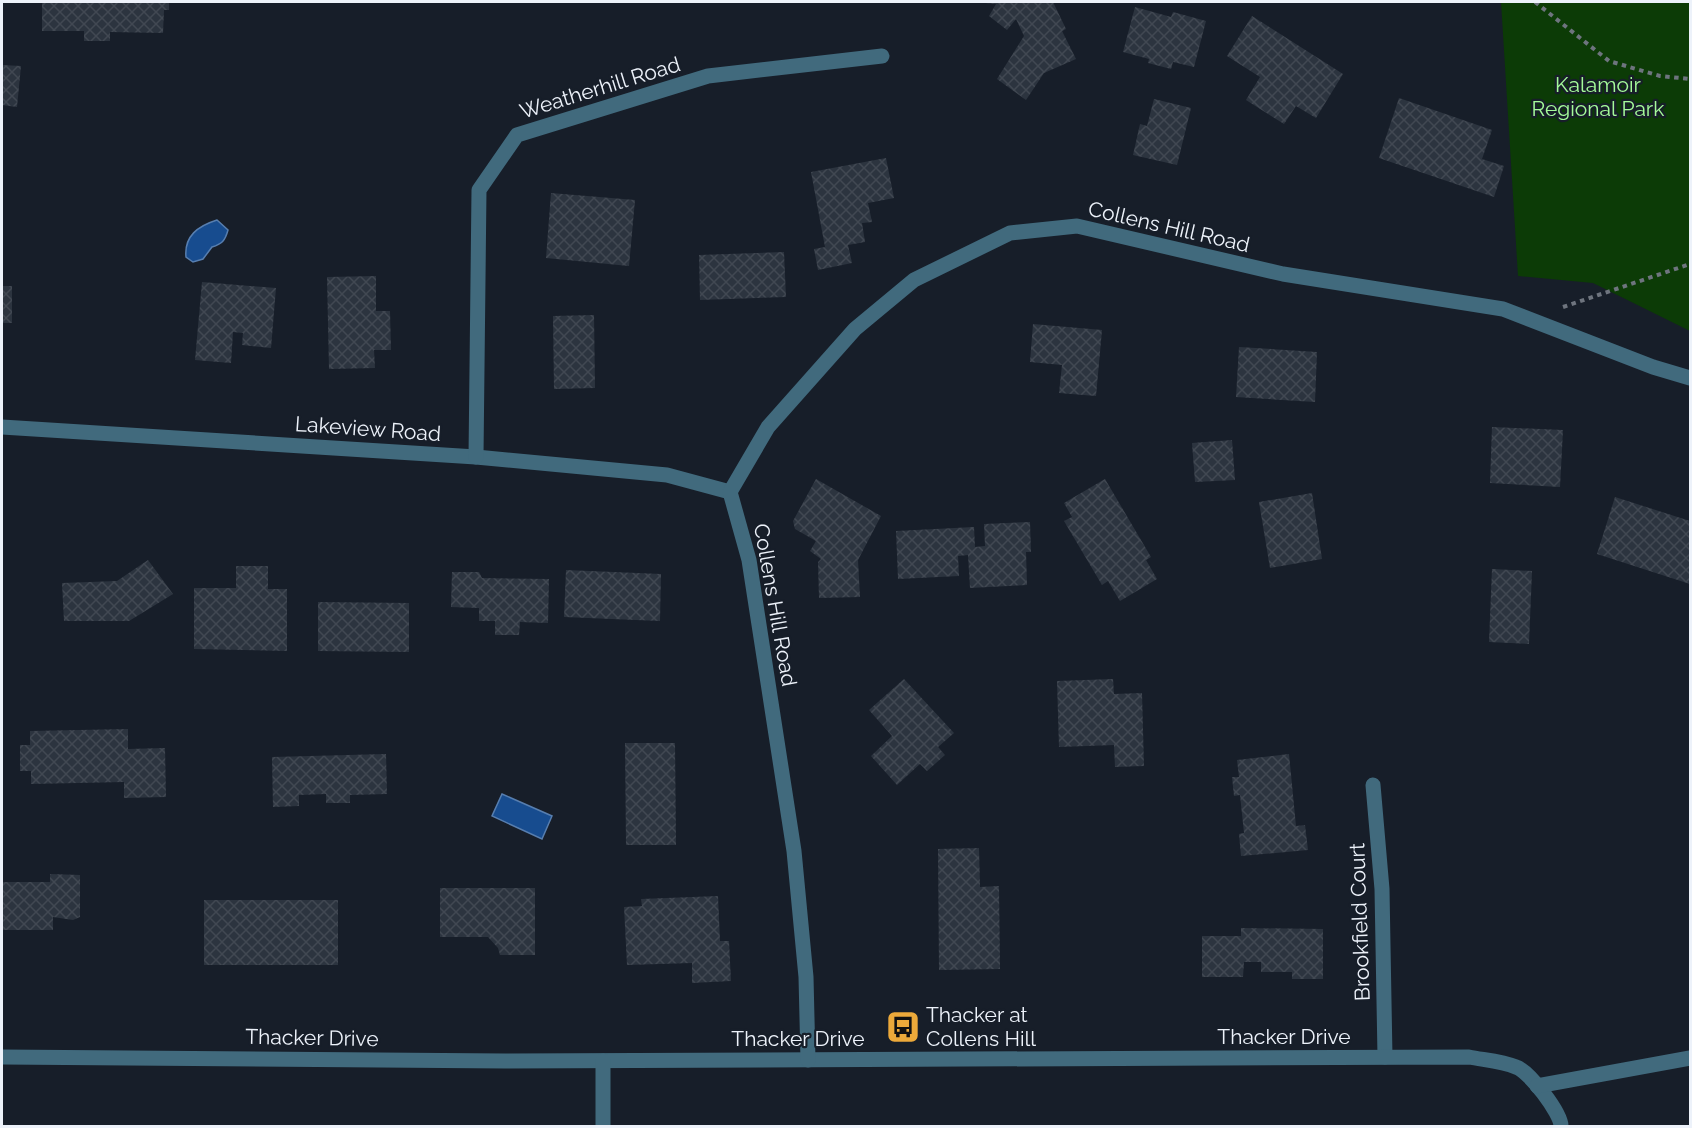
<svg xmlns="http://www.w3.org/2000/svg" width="1692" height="1128" font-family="Raleway,sans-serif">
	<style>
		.park { fill: #0c3b06 }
		.water { fill: #174c8f; stroke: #577eaf; stroke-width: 1.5 }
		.building { fill: url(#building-cross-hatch) }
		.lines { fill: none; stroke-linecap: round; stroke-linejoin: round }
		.path { stroke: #6e747e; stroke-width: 4; stroke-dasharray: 4.5 4.5; stroke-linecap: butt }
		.minor { stroke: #416a7d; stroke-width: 15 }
		.labels { text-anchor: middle; stroke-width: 4.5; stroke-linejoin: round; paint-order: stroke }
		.park-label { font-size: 21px; fill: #a5fb9a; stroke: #171e29 }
		.street-label { font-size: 21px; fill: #edf2fa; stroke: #171e29 }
		.poi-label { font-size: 21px; fill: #edf2fa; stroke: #171e29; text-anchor: start }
	</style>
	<defs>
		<pattern id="building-cross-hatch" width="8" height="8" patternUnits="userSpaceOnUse" patternTransform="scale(1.5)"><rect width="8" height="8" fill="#2c343f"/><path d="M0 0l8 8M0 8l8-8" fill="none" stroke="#414852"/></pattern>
	</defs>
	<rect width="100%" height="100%" fill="#171e29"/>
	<path class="park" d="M1501,2h189v329l-97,-48 -75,-7z"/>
	<g class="water">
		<path d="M217,220l11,10c-3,11 -6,14 -16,17l-9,12 -10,3 -7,-5c-2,-21 12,-31 31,-37z"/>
		<path d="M502,794l50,22 -10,23 -50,-23z"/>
	</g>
	<g class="building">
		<path d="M42,2h127v8h-5l-1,23 -53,-1v9h-26v-10h-42z"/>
		<path d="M976,2h77l13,27 -4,2 14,28 -32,14 -18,27 -29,-21 27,-43 -8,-17 -9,11 -18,-14 7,-12z"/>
		<path d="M1135,7l36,10 2,-5 33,9 -12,46 -21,-5 -2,7 -23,-6 1,-4 -26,-7z"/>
		<path d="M1252,16l91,58 -27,44 -20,-12 -12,18 -38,-24 14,-23 -33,-21z"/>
		<path d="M2,65l19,1 -4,41 -15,-2z"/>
		<path d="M1399,98l93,32 -10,29 22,7 -10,31 -115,-39z"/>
		<path d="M1154,99l37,9 -14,57 -44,-10 7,-31 7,2z"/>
		<path d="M886,158l8,40 -26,5 4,19 -10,1 3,19 -17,3 4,18 -34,7 -4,-21 11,-2 -14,-75z"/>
		<path d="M551,193l84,7 -6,66 -83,-8z"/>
		<path d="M784,252l2,45 -86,3 -1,-45z"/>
		<path d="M376,276v35h14l1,39h-17l1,18 -46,1 -2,-92z"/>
		<path d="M202,282l74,6 -5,60 -29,-3 1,-12 -10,-1 -2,31 -36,-3z"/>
		<rect x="2" y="286" width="10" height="37"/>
		<path d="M594,315l1,73 -41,1 -1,-73z"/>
		<path d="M1033,324l69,6 -6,66 -37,-3 3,-28 -32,-3z"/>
		<path d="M1239,347l78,5 -2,50 -79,-5z"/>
		<path d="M1492,427l71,3 -3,57 -70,-4z"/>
		<path d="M1232,440l3,40 -40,2 -3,-39z"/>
		<path d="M816,479l65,37 -23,44 2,37 -41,1 -1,-36 3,-3 -11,-8 6,-10 -21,-12 -2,-8z"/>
		<path d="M1105,479l46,78 -5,3 11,19 -37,22 -12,-20 -6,4 -38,-64 8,-4 -8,-14z"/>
		<path d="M1312,493l10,66 -52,9 -11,-66z"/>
		<path d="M1615,497l75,24v63l-93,-30z"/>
		<path d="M1030,522l1,30h-5l1,33 -57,3 -2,-33 -10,1 1,20 -61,3 -2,-48 78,-4 1,20 10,-1 -1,-22z"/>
		<path d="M148,560l25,34 -44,27h-65l-2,-38 55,-2z"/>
		<path d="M236,566h32v23h19v62l-93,-2v-61h42z"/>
		<path d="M1492,569l40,2 -3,73 -40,-2z"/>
		<path d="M566,570l95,4 -1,47 -96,-4z"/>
		<path d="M452,572h27l3,6 67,1 -1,44 -28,-1 -1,13h-24v-14h-16v-13l-28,-1z"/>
		<path d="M318,602l91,1v49l-91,-1z"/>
		<path d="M904,679l50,54 -16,14 7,8 -18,16 -7,-7 -23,21 -26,-29 21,-20 -23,-26z"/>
		<path d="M1113,679l1,15 28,-1 2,73 -29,1 -1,-22 -55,2 -2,-66z"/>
		<path d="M128,729v20l37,-1 1,49 -42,1v-16l-93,2v-13h-11v-26h10v-14z"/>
		<path d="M625,743h50l1,102h-50z"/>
		<path d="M386,754l1,40 -37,1v8h-24v-9l-27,1v11l-26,1 -1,-50z"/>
		<path d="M1289,754l7,72 9,-1 3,25 -67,6 -2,-22 5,-1 -4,-38 -6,1 -2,-19h7l-2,-17z"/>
		<path d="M979,848l1,39 19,-1 1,83 -61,1 -1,-121z"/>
		<path d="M50,874l30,1v42l-7,3 -20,-3v13h-51v-48h48z"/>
		<path d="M440,888h95v67h-35l-2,-7 -10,-11h-48z"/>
		<path d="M718,896l2,45h9l2,40 -39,2v-20l-65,2 -3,-58 18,-1 -1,-7z"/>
		<rect x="204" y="900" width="134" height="65"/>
		<path d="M1241,928l82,1v50h-31v-7h-31v-10h-17l-1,15h-41v-41h39z"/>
	</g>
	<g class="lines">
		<g class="path">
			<path d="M1535,2l74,59 51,15 30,3"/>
			<path d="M1563,307l127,-43"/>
		</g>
		<g class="minor">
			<path d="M2,427l474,30 191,18 63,17"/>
			<path d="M476,457l3,-267 38,-55 191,-59 174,-20"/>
			<path d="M1373,785l9,104 3,168"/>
			<path d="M2,1057l503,4 964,-4c15,3 33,4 47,10 13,4 45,46 45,59"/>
			<path d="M808,1060l-2,-83 -12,-126 -45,-291 -19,-68 38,-65 87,-98 59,-49 96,-47 67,-7 206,48 220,35 150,58 37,11"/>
			<path d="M1537,1086l153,-28"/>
			<path d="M603,1126v-65"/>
		</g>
	</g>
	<defs>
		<symbol id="bus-square" viewBox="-11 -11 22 22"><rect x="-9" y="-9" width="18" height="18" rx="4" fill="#eca93a" stroke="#171e29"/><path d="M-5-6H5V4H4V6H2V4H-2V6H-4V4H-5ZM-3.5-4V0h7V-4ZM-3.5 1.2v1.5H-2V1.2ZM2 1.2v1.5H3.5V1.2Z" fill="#111"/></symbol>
	</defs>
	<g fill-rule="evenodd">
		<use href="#bus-square" x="884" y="1008" width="38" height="38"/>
	</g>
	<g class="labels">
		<g class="park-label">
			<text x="1598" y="92">Kalamoir<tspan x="1598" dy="24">Regional Park</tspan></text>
		</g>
		<g class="street-label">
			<text transform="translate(600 88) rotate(-17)" y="7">Weatherhill Road</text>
			<text transform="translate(1169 227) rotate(13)" y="7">Collens Hill Road</text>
			<text transform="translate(368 429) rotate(4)" y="7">Lakeview Road</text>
			<text transform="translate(775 605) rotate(80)" y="7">Collens Hill Road</text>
			<text transform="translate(1360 922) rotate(-92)" y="7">Brookfield Court</text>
			<text x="1284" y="1044">Thacker Drive</text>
			<text transform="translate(312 1038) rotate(1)" y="7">Thacker Drive</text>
			<text x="798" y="1046">Thacker Drive</text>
		</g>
		<g class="poi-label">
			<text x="926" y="1022">Thacker at<tspan x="926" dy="24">Collens Hill</tspan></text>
		</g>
	</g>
	<rect width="1692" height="1128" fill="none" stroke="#edf2fa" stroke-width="6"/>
</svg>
